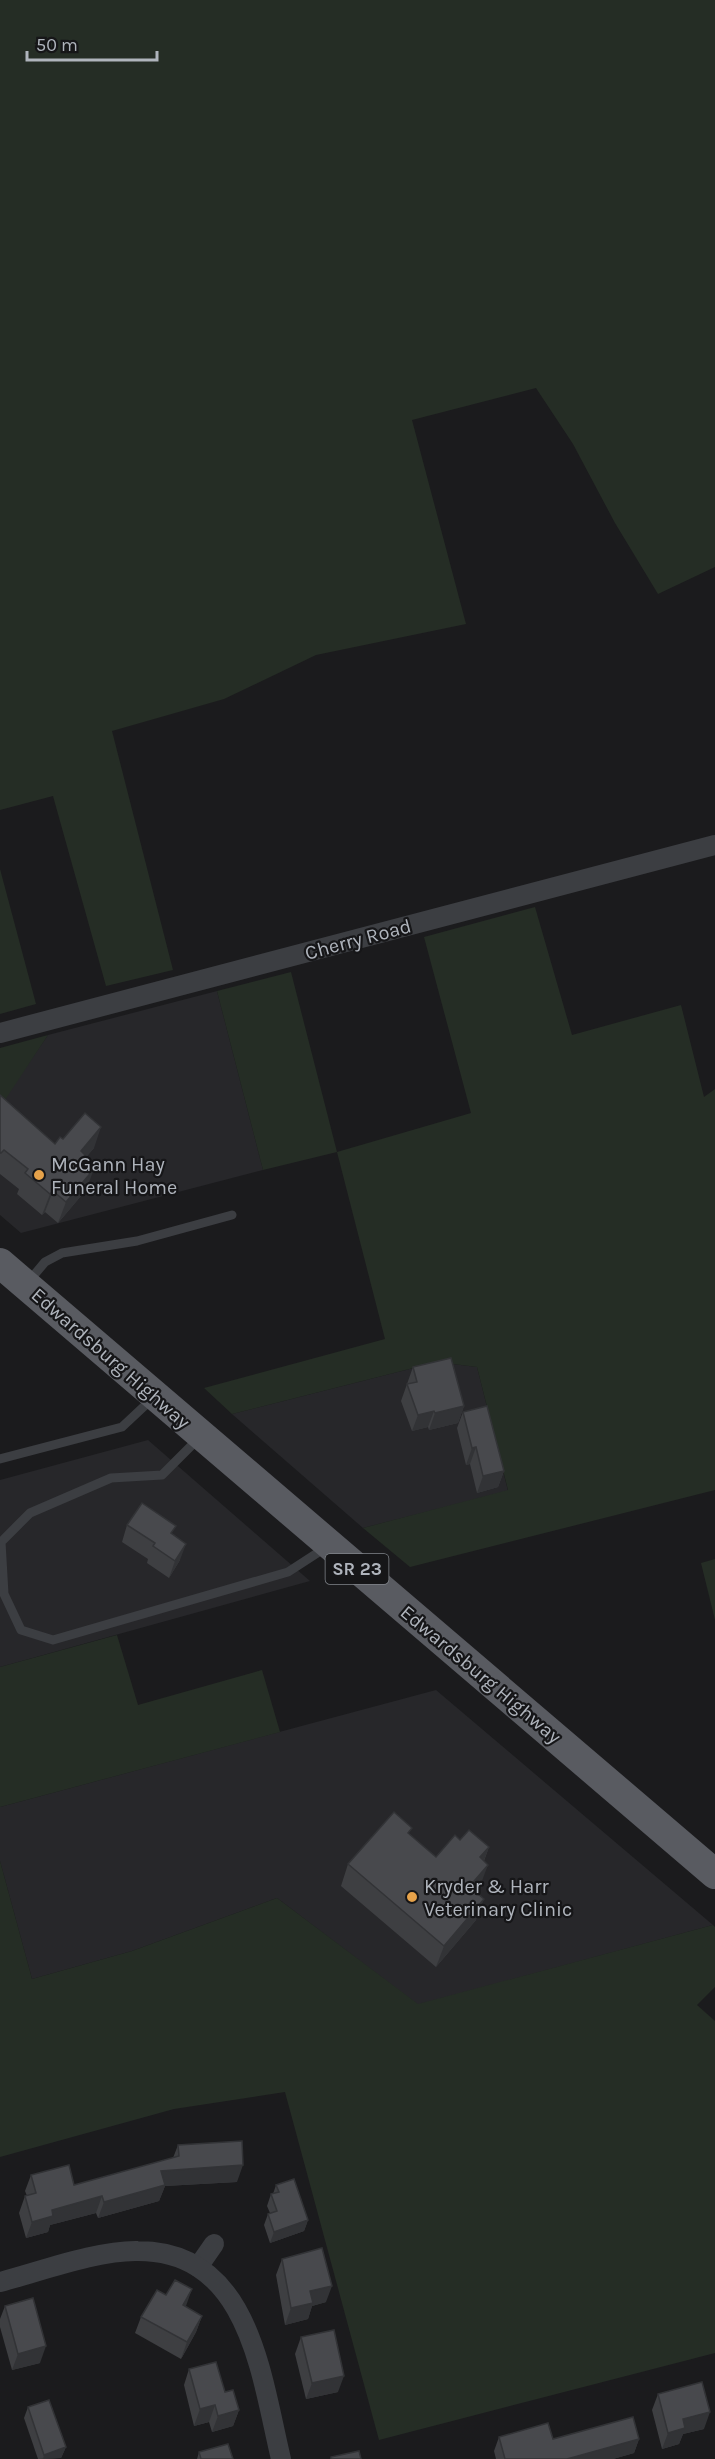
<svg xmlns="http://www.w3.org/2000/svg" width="715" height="2459" font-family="Karla,sans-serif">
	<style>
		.built { fill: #27272a }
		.green { fill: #252d25 }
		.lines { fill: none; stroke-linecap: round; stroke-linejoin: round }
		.service { stroke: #3c3e42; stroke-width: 9 }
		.minor { stroke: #3c3e42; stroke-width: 20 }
		.primary { stroke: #595b61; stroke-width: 30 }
		.wall { fill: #3e3f42 }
		.shaded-wall { fill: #323336 }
		.building { fill: #48494d; stroke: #323336; stroke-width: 1.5 }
		.poi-dot { fill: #e6a24a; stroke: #161618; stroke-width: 2 }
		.labels { text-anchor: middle; stroke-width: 4.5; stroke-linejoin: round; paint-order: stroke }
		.shield { fill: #161618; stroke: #81858b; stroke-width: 1.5 }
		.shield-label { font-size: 18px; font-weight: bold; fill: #afb4bc }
		.street-label { font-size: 20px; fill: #afb4bc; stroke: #161618 }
		.poi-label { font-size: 20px; fill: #afb4bc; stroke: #161618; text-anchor: start }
	</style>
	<rect width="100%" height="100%" fill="#1b1b1d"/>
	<g class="built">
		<path d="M217,991l46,179 -242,63 -21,-18v-110l48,-70z"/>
		<path d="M437,1362l40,5 31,124 -145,37 -131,-114z"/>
		<path d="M148,1440l162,141 -310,86v-187z"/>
		<path d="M436,1690l277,235 -295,80 -141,-107 -145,53 -100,28 -32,-118v-54z"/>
	</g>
	<g class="green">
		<path d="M0,0h715v567l-57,27 -43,-71 -42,-79 -37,-56 -124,32 54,204 -150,31 -92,44 -112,32 61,239 -67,16 -53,-190 -53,14z"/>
		<path d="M0,869l36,135 -36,10z"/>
		<path d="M535,907l37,128 109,-30 23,92 11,-8v401l-305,77 -47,-39 145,-38 -31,-123 -40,-5 -205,52 -28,-26 181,-49 -48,-187 -74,18 -46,-179 74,-19 46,180 134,-39 -47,-176z"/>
		<path d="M48,1035l-47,71 -1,-1v-57z"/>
		<path d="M715,1559v61l-14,-57z"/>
		<path d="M117,1635l21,70 124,-35 18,62 -280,75v-140z"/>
		<path d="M0,1861l32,118 100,-28 145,-53 141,106 295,-79 2,2v60l-18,18 18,16v332l-336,87 -94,-348 -111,17 -174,48z"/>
	</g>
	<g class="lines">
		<g class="service">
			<path d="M29,1281l16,-19 17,-9 75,-12 95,-26"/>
			<path d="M198,1439l-36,36 -51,3 -81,35 -29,29 3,52 17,36 32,10 235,-68 37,-24"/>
			<path d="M0,1459l122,-32 31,-29"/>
		</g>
		<g class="minor">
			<path d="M0,1033l715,-188"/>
			<path d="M198,2267l16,-23"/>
			<path d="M0,2282c39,-10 98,-32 138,-31 112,0 123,125 143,208"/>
		</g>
		<path class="primary" d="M0,1263l715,611"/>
	</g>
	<g class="wall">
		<path d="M0,1095l55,49 8,-5 31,9 -11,12 3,30 -28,33 -13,-11 -3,3 -25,-21 2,-5 -19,-15z"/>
		<path d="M413,1367l51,39 -6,17 -29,7 -1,-3 -16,4 -11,-30z"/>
		<path d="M463,1412l41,59 -6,16 -21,6 -7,-29 -4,1 -9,-37z"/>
		<path d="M127,1525l45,10 8,25 -11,18 -22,-15 1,-4 -26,-17z"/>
		<path d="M410,1835l26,22 24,-17 29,7 -5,14 -4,25 -5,6 1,28 -40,47 -95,-81 7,-22z"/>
		<path d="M178,2145l59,37 -72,4 -6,15 -61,17 -2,-5 -46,12 -2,7 -22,6 -7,-25 6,-17h2l-2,-5 6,-16 43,10 99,-27z"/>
		<path d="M276,2185l32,35 -4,11 -34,12 -6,-18 4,-11 2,-1 -3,-7 4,-12h2z"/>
		<path d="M282,2259l44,43 -14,4 -4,13 -23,6 -9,-50z"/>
		<path d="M5,2306l35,57 -28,7 -12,-43v-8z"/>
		<path d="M185,2306l17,10 -6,16 -15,27 -46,-26 6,-16z"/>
		<path d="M301,2337l37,55 -32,7 -11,-45z"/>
		<path d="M189,2369l36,23 14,18 -6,16 -21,6 -3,-10 -15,4 -10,-41z"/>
		<path d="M658,2394l46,35 -21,5 -4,10 -17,5 -10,-39z"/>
		<path d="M28,2407l38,40 -5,11 -23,1 -14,-41z"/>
		<path d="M499,2437l54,2h86l-5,14 -21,6h-117l-2,-8z"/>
		<path d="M199,2452l34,7h-36z"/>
	</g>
	<g class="shaded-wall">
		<path d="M101,1127l-7,21 -10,12 -6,16 3,-25z"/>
		<path d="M94,1169l-8,21 -28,33 8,-21z"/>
		<path d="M53,1191l-8,21 -3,3 8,-21z"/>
		<path d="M464,1406l-6,17 -29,7 6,-17z"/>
		<path d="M434,1411l-6,16 -16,4 6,-16z"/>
		<path d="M476,1447l-6,17 -4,1 6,-17z"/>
		<path d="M504,1471l-6,16 -21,6 6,-17z"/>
		<path d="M186,1544l-6,16 -11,18 6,-17z"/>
		<path d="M489,1847l-8,21 -1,-11z"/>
		<path d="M488,1865l-8,21 -18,22 7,-21z"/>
		<path d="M484,1899l-8,21 -40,47 8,-21z"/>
		<path d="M243,2165l-6,17 -72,4 -6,15 -61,17 6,-16 57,-31z"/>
		<path d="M102,2196l-6,17 -46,12 -2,7 -22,6 6,-16 20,-12z"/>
		<path d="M308,2220l-4,11 -34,12 4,-11z"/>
		<path d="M332,2286l-6,16 -14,4 -4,13 -23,6 6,-17 19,-17z"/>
		<path d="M192,2289l-6,17 -9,15 6,-16z"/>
		<path d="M202,2316l-6,16 -15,27 6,-17z"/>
		<path d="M46,2346l-6,17 -28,7 6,-16z"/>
		<path d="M344,2376l-6,16 -32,7 6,-16z"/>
		<path d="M215,2405l-6,17 -15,4 6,-17z"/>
		<path d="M239,2410l-6,16 -21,6 6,-16z"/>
		<path d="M710,2412l-6,17 -21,5 -4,10 -17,5 6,-16 15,-14z"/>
		<path d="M639,2439l-5,14 -21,6h-46z"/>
		<path d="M66,2447l-5,11 -18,1 1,-4z"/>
	</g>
	<g class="building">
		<path d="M0,1095l55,49 5,-7 3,2 22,-26 16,14 -20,24 4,4 -3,4 12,10 -28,33 -13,-11 -3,3 -25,-21 3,-4 -24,-19 -3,3h-1z"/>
		<path d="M451,1358l13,48 -29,7 -1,-2 -16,4 -11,-31 10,-2 -4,-15z"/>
		<path d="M487,1406l17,65 -21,5 -7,-29 -4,1 -9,-36z"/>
		<path d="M142,1503l34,23 -5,7 15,11 -11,17 -22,-15 2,-3 -28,-18z"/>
		<path d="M394,1812l18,16 -4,5 28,24 19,-22 5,5 9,-10 20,17 -9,10 8,8 -19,22 15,12 -40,47 -96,-82z"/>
		<path d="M242,2141l1,24 -82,6 4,14 -61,17 -2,-6 -50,14 1,6 -21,6 -7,-26 11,-3 -5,-18 38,-10 5,20 105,-29 -1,-11z"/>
		<path d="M294,2179l14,41 -34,12 -6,-18 9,-3 -6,-17 8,-2 -3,-7z"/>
		<path d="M322,2248l10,38 -22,5 3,12 -22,5 -9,-49z"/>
		<path d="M175,2280l17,9 -9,16 19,11 -15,26 -46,-25 16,-27 9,5z"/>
		<path d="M33,2298l13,48 -28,8 -13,-48z"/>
		<path d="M334,2330l10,46 -32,7 -11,-46z"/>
		<path d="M216,2362l9,30 8,-2 6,20 -21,6 -3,-11 -15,4 -11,-40z"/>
		<path d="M702,2382l8,30 -27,7 2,9 -17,5 -10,-39z"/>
		<path d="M49,2400l17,47 -22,8 -16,-48z"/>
		<path d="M633,2417l6,22 -72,20h-62l-6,-22 49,-14 5,16z"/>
		<path d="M228,2444l5,15h-32l-2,-7z"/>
		<path d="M359,2451l2,8h-30v-2z"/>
	</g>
	<g class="poi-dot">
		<circle cx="39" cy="1175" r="6"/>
		<circle cx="412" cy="1897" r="6"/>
	</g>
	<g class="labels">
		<rect class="shield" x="325.5" y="1554" width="63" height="30" rx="4.5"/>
		<g class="shield-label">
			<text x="357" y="1575">SR 23</text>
		</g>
		<g class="street-label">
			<text transform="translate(358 939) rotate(-15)" y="7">Cherry Road</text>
			<text transform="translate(111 1358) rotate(41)" y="7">Edwardsburg Highway</text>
			<text transform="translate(481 1674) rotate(40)" y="7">Edwardsburg Highway</text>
		</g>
		<g class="poi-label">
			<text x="51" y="1171">McGann Hay<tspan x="51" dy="23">Funeral Home</tspan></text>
			<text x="424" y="1893">Kryder &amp; Harr<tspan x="424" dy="23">Veterinary Clinic</tspan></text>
		</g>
	</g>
	<path d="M27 51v9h130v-9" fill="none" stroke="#afb4bc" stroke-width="3"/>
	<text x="36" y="51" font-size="18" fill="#afb4bc" stroke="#161618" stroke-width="4.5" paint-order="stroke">50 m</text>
</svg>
